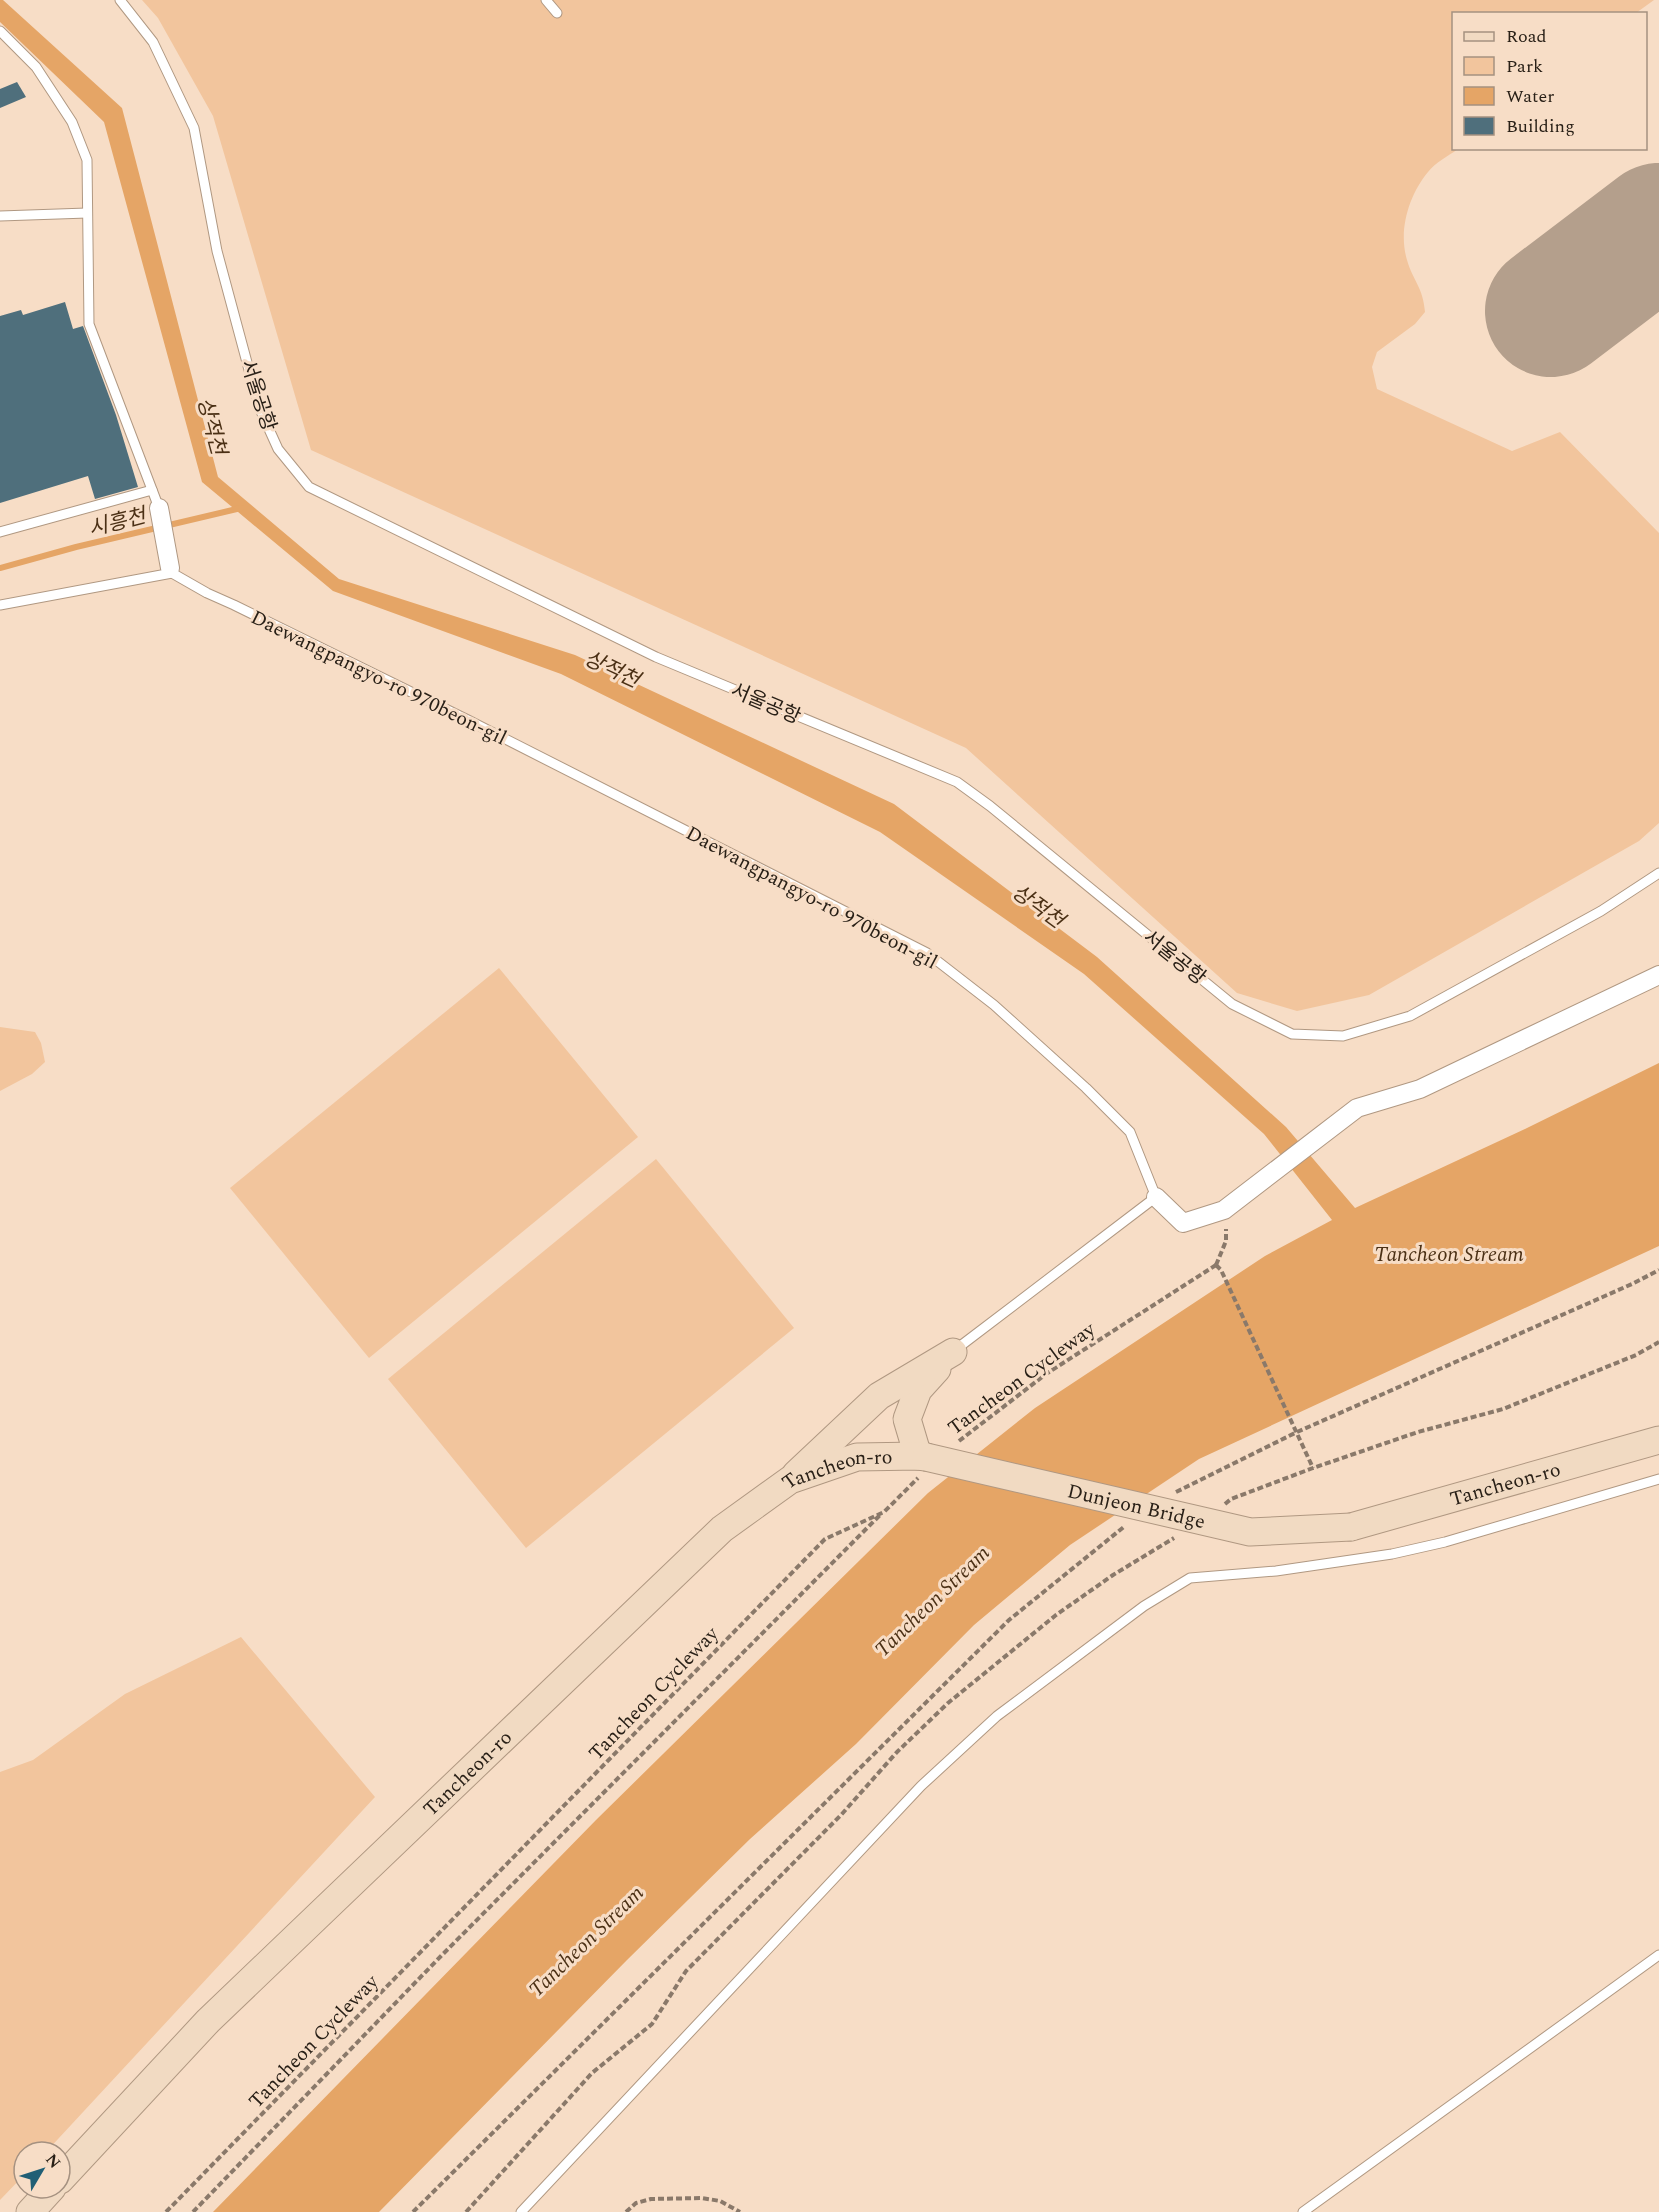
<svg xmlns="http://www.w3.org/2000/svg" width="1659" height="2212" font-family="Spectral,'Noto Sans KR',serif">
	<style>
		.green { fill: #f2c59d }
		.water { fill: #e5a566 }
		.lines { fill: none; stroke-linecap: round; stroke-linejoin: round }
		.stream { stroke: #e5a566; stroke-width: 6 }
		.runway { stroke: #b49f8c; stroke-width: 132 }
		.building { fill: #4f6f7c }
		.service-casing { stroke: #b09882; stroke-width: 11 }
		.minor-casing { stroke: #b09882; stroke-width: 20 }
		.secondary-casing { stroke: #b09882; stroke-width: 29 }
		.path { stroke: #8a796a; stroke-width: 4; stroke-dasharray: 6 3; stroke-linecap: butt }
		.service { stroke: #fff; stroke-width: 9 }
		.minor { stroke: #fff; stroke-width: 18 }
		.secondary { stroke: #f1dac2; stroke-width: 27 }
		.secondary-bridge-casing { stroke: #b09882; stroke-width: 29; stroke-linecap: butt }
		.secondary-bridge { stroke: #f1dac2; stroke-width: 27 }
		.labels { text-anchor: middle; stroke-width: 6; stroke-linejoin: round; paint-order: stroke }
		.street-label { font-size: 20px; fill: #292017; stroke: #f7ddc6 }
		.water-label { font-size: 21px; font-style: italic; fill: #4b3015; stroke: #f7ddc6 }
	</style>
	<rect width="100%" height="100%" fill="#f7ddc6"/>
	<g class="green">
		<path d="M142,0h1512l-18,13 -182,1v134l4,1c-10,7 -23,14 -30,23 -19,23 -30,58 -21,88 6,21 16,27 18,52l-10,12 -38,28 -5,15 5,22 135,62 48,-19 99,101v290l-20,18 -270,154 -72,16 -60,-18 -271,-245 -655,-298 -98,-334 -55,-98z"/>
		<path d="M499,968l139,169 -269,221 -139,-170z"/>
		<path d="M0,1027l35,5 6,11 4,19 -13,12 -32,17z"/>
		<path d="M656,1159l138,169 -268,220 -138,-169z"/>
		<path d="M241,1637l134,160 -329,355h-22v23l-24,25v-428l33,-12 92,-66z"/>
	</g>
	<path class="water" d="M0,0h3l119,108 96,369 121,102 236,76 319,149 203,153 189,170 69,81 172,-80 132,-65v183l-460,213 -129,86 -96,80 -118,119 -106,95 -123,121 -248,252h-166l383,-392 332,-327 107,-85 230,-152 67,-36 -68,-86 -180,-160 -204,-142 -319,-158 -228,-83 -131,-109 -98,-360 -104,-100z"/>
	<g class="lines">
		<path class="stream" d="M0,568l76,-21 165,-39"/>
		<path class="runway" d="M1551,311l108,-82"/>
	</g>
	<g class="building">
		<path d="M17,82l9,15 -26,11v-19z"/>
		<path d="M65,302l8,27 10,-3 33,89 22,72 -43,12 -7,-23 -88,27v-187l21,-6 2,5z"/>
	</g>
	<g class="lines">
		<defs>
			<g id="service">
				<path d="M120,0l33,42 41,86 23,123 42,156 19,42 31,38 347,170 301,125 33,24 242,198 60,30 51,2 67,-20 191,-105 58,-38"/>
				<path d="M546,0l11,13"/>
				<path d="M0,31l36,36 36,55 15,38 2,164 70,184"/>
				<path d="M0,216l87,-3"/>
				<path d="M0,532l152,-42"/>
				<path d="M170,568l2,5 35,20 27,12 234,115 459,233 67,52 92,83 44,44 26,65 -201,153"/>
				<path d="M0,605l172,-32"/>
				<path d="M521,2212l400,-426 76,-70 147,-110 46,-28 86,-7 116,-17 53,-12 214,-63"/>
				<path d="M1303,2212l356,-257"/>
			</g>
			<g id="minor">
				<path d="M159,508l11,60"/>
				<path d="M1156,1197l27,26 41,-13 133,-102 63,-19 239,-114"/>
			</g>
			<g id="secondary">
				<path d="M918,1456l-11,-37 11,-29 19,-21"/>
				<path d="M796,1474l83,-78 74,-44"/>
				<path id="s1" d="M1351,1527l308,-87"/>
				<path id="s2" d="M60,2180l148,-159 514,-492 68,-49 67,-23 61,-1 8,1"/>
				<path d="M30,2212l22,-24"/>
			</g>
		</defs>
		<use href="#service" class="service-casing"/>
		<use href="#minor" class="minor-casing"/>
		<use href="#secondary" class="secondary-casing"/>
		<g class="path">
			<path d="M1216,1265l5,5 92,198"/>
			<path d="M1216,1265l10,-24v-12"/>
			<path d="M959,1441l87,-67 170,-109"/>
			<path d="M1176,1492l121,-60 335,-148 27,-14"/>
			<path d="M1225,1504l6,-5 82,-31 105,-36 85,-23 133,-54 23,-13"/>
			<path d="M166,2212l659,-673 59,-27 34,-34"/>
			<path d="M193,2212l248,-256 440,-442"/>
			<path d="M413,2212l596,-592 116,-94"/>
			<path d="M466,2212l126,-139 60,-49 34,-53 155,-156 56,-63 51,-49 108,-88 57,-40 61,-37"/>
			<path d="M626,2212l10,-9 15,-4 51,-1 18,3 20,11"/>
		</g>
		<use href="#service" class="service"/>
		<use href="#minor" class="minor"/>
		<use href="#secondary" class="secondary"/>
		<defs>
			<g id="secondary-bridge">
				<path id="s3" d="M926,1457l324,75 101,-5"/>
			</g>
		</defs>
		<use href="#secondary-bridge" class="secondary-bridge-casing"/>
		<use href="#secondary-bridge" class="secondary-bridge"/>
	</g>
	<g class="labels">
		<g class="street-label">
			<text transform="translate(259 395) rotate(72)" y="7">서울공항</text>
			<text transform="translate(379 677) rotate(26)" y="7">Daewangpangyo-ro 970beon-gil</text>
			<text transform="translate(766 703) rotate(23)" y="7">서울공항</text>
			<text transform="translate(812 897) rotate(28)" y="7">Daewangpangyo-ro 970beon-gil</text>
			<text transform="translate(1175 957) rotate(39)" y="7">서울공항</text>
			<text transform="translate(1021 1378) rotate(-36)" y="7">Tancheon Cycleway</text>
			<text dy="7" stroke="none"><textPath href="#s2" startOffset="1062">Tancheon-ro</textPath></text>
			<text dy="7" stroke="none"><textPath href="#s1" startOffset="160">Tancheon-ro</textPath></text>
			<text dy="7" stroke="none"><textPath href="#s3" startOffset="216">Dunjeon Bridge</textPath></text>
			<text transform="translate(653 1693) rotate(-46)" y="7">Tancheon Cycleway</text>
			<text dy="7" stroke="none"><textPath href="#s2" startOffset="576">Tancheon-ro</textPath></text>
			<text transform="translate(313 2041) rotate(-46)" y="7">Tancheon Cycleway</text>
		</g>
		<g class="water-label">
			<text transform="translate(212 426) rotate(75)" y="7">상적천</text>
			<text transform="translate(117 522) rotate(-14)" y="7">시흥천</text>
			<text transform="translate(612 669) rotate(25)" y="7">상적천</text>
			<text transform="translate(1038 906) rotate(36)" y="7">상적천</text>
			<text x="1449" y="1261">Tancheon Stream</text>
			<text transform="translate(932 1601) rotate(-44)" y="7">Tancheon Stream</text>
			<text transform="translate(586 1941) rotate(-44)" y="7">Tancheon Stream</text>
		</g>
	</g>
	<rect x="1452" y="12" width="195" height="138" fill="#f7ddc6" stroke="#a59180" stroke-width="1.5"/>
	<rect x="1464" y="32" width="30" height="9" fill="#f1dac2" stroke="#a59180" stroke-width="1.5"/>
	<text x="1506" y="42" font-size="18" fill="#292017">Road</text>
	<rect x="1464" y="57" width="30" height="18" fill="#f2c59d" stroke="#a59180" stroke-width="1.5"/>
	<text x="1506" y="72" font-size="18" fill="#292017">Park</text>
	<rect x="1464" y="87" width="30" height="18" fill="#e5a566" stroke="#a59180" stroke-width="1.5"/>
	<text x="1506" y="102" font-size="18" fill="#292017">Water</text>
	<rect x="1464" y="117" width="30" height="18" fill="#4f6f7c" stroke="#a59180" stroke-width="1.5"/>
	<text x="1506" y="132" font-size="18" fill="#292017">Building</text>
	<g transform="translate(42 2170) rotate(51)"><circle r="28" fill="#f7ddc6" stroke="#a59180" stroke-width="1.5"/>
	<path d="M0-4.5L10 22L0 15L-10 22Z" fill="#215f75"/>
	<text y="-9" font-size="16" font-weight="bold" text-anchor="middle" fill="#292017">N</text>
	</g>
</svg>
